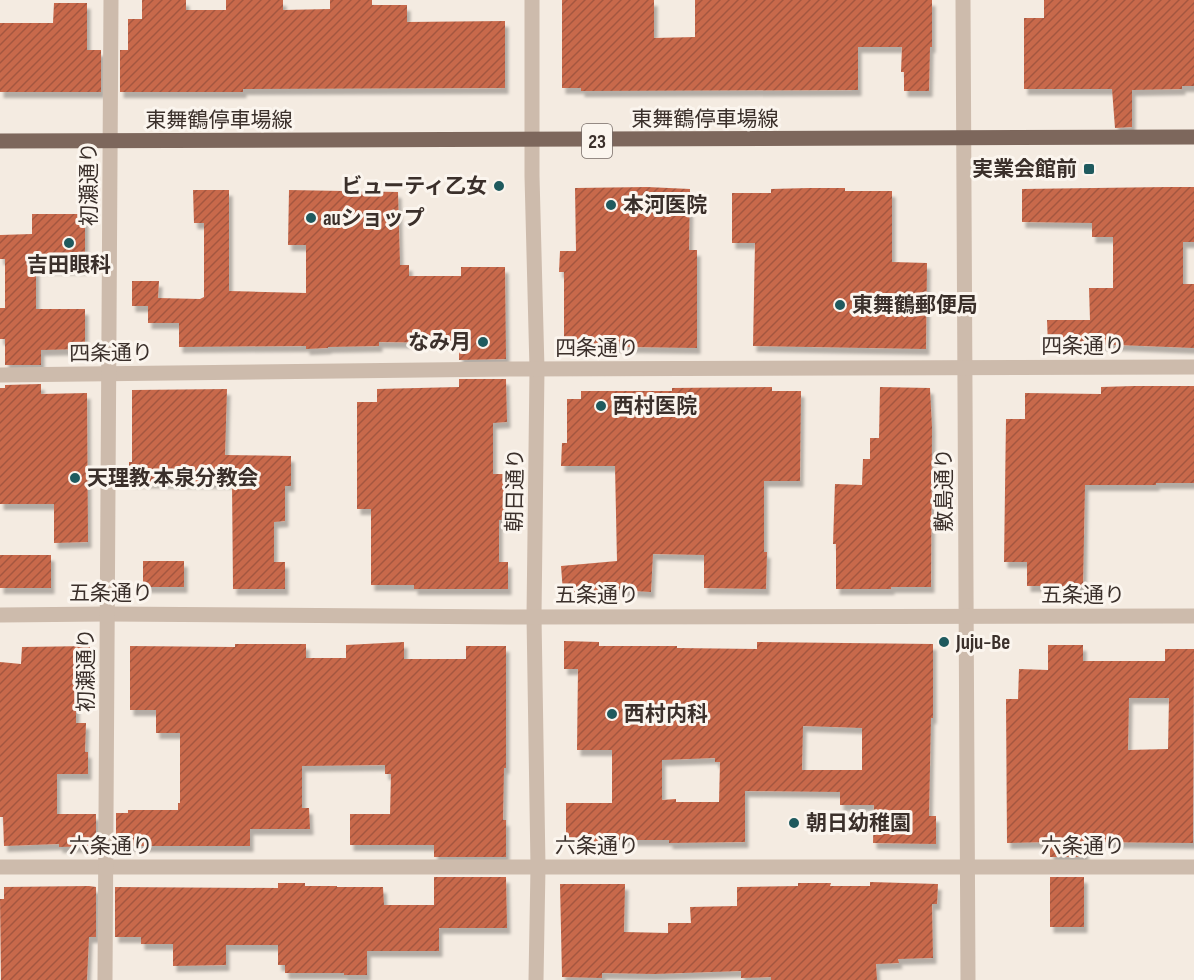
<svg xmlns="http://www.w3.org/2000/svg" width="1194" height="980" font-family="'Sofia Sans Condensed','Noto Sans JP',sans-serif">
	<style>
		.building { fill: url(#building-hatch); fill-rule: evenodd; filter: url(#shadow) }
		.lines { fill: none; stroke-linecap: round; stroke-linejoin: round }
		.minor { stroke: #cdbbac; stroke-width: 15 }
		.major { stroke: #7d675c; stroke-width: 15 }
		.poi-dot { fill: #1f5a5e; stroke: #fbf5ee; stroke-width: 2 }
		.labels { text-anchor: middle; stroke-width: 6; stroke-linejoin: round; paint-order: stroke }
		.shield { fill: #fbf5ee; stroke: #756b66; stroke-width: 1.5 }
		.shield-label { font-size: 20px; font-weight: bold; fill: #3b302b }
		.street-label { font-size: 21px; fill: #3b302b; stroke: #fbf5ee }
		.poi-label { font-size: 21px; font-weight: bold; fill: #3b302b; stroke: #fbf5ee; text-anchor: start }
	</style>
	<defs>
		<pattern id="building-hatch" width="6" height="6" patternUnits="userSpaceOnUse" patternTransform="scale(1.5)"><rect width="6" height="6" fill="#c8694b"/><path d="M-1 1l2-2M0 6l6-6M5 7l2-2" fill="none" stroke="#a4573f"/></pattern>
		<filter id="shadow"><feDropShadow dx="3.5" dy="6" stdDeviation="1.5" flood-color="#0004"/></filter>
	</defs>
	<rect width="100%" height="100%" fill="#f4ebe1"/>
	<g class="building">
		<path d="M142,0h44v10h40v-10h57v10l47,-1v-9h42v5h35v17l98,-1v67l-262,1v3h-123v-42h8v-31h14z"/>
		<path d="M562,0h92v38l41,-1v-37h237v47h-2l-1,44h-25v-19h-3l1,-25h-44v43l-277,1v-3h-19z"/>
		<path d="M1044,0h150v86h-12v3l-50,1v37l-17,1 -3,-39h-88v-71h20z"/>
		<path d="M54,3h33v47h14v42h-101v-69h53z"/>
		<path d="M647,187l43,2 -1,61h8v98l-133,-2v-74h-5l1,-21h16l-1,-63z"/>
		<path d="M1167,187h27v55h-11v42h11v64l-76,-3h-70l-1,-25h43l-1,-32h24v-51h-21v-14l-70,-1v-33z"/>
		<path d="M809,188h36v3h47v71l35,1 -1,86 -173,-3 2,-103h-23v-50h39v-4z"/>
		<path d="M193,190h36v101l77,2v-48h-18l1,-55 109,2 2,73h9v11h52v-9h44l1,92 -47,1v-17l-80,-1v4l-51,1v1l-22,1v-3l-127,1v-24h-31v-17h-16v-25h27l-1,17 42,1 4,-2v-74h-10z"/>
		<path d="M32,214h53v55h-49v40h49v40l-44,1v15h-36v-26h-5v-31h5v-49h-5v-24l32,-1z"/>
		<path d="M459,379h47l1,43 -14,1v51h13v46h-7v42h9v27h-94v-4h-43v-76h-14v-107h20v-13l82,-2z"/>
		<path d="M41,384v10l46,-1 1,149 -34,1v-39h-54v-116h5v-3z"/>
		<path d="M1134,386h60v97h-38v2h-71l-2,101h-56v-24h-23l2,-143h19v-26l76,1v-7z"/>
		<path d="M772,387v4h29l-1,90h-36v71h3l-1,37 -62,-1v-33l-51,-1 -2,38 -35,-2 -53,2 -2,-26 56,-5 -2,-95h-54l1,-23h5v-44h14v-8h91v-3z"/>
		<path d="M880,387l50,1 2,39 -1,160h-40v2h-55v-45h-3l2,-60 27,1 1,-26h7v-21h9z"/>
		<path d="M227,389l-2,66 66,1v30h-6v35l-11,1v40h11v27h-52l-1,-106 -103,-1v-20h3v-72z"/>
		<rect x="0" y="555" width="51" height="33"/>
		<rect x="143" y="561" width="41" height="26"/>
		<path d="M564,641l35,1v4h78v2l80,1v-7l176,2v74h-2l-2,98h7v28l-63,-1 1,-38h-34v-13l-95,-1v51l-76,1v-3h-57v4h-46v-41h46v-53h-35l1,-81h-14zM803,726l59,2v42h-60zM715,758v4h5l-1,40h-43v-3l-14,1v-40z"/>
		<path d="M404,642v17h62v-13h40v122h-2l-1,52h3v37h-72v-12h-84v-31h40l1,-40h-6v-9l-83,1v42h7l1,21h-60v17h-134v-33h12v-3h50v-7h2v-70h-24v-23h-26v-64l105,1v-3h71v14h40v-13z"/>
		<path d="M1048,645h35v16h82v-12h29l-1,194 -108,-1v15h-35v-15l-43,1 -1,-144h12l1,-30 29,1zM1129,698h40l-1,51 -40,1z"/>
		<path d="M90,646v38h-14v39h10l-1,29h3v22h-31v40h39v32l-37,1v-3l-55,2 -1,-29h-3v-155l21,2 1,-17z"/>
		<path d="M434,877h72l1,51h-68v23h-72v24h-23v-2h-59v-8h-7v-20h-52v20l-53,1v-22h-32v-7h-26v-50l163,1v-5h27v3h32v1h46l1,18h50z"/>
		<rect x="1050" y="877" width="34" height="50"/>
		<path d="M870,882l68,2 -1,20h-5l1,54 -35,1 1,4 -23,1 1,16h-106v-3l-30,1v-7l-87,3 -52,-1v5l-40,-1 -2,-93h65l-1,48 44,1v-10h23l-1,-16 47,-1v-19l61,-1v-3h33l-1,3h40z"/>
		<path d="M89,886l7,1v50h-7l-2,43h-86l-1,-81h4v-12z"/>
	</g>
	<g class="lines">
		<g class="minor">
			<path d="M532,0v176l5,193 -3,247 4,251 -2,113"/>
			<path d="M963,0l5,980"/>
			<path d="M0,375l516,-6 678,-2"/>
			<path d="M0,615l108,-1 406,3 680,-1"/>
			<path d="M0,867h1194"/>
			<path d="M105,980l6,-980"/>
		</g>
		<path class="major" d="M0,141l1194,-4"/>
	</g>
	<g class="poi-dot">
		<rect x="1083" y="163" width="12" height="12" rx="3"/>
		<circle cx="499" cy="186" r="6"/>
		<circle cx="611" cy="205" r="6"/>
		<circle cx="311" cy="218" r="6"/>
		<circle cx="69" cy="243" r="6"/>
		<circle cx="840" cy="305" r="6"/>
		<circle cx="483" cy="342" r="6"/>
		<circle cx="601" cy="406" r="6"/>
		<circle cx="75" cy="478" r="6"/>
		<circle cx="944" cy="642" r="6"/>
		<circle cx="612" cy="714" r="6"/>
		<circle cx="794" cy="823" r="6"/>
	</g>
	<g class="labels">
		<rect class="shield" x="582" y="124" width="30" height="34" rx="4.5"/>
		<g class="shield-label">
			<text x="597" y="148">23</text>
		</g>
		<g class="street-label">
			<text x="705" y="126">東舞鶴停車場線</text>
			<text x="219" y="127">東舞鶴停車場線</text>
			<text transform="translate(89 184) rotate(-90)" y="7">初瀬通り</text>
			<text x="1083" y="353">四条通り</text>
			<text x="597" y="355">四条通り</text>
			<text transform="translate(111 353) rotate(-1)" y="7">四条通り</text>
			<text transform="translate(515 490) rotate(-89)" y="7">朝日通り</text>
			<text transform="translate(944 490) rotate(-90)" y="7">敷島通り</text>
			<text x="111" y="600">五条通り</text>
			<text x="597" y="602">五条通り</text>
			<text x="1083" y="602">五条通り</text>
			<text transform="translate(86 670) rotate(-90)" y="7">初瀬通り</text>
			<text x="111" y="853">六条通り</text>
			<text x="597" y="853">六条通り</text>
			<text x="1083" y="853">六条通り</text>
		</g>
		<g class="poi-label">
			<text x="1077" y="176" text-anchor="end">実業会館前</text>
			<text x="487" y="193" text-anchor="end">ビューティ乙女</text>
			<text x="623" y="212">本河医院</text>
			<text x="323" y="225">auショップ</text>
			<text x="69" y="272" text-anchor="middle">吉田眼科</text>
			<text x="852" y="312">東舞鶴郵便局</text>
			<text x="471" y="349" text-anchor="end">なみ月</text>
			<text x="613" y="413">西村医院</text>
			<text x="87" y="485">天理教 本泉分教会</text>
			<text x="956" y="649">Juju-Be</text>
			<text x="624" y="721">西村内科</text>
			<text x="806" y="830">朝日幼稚園</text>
		</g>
	</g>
</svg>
